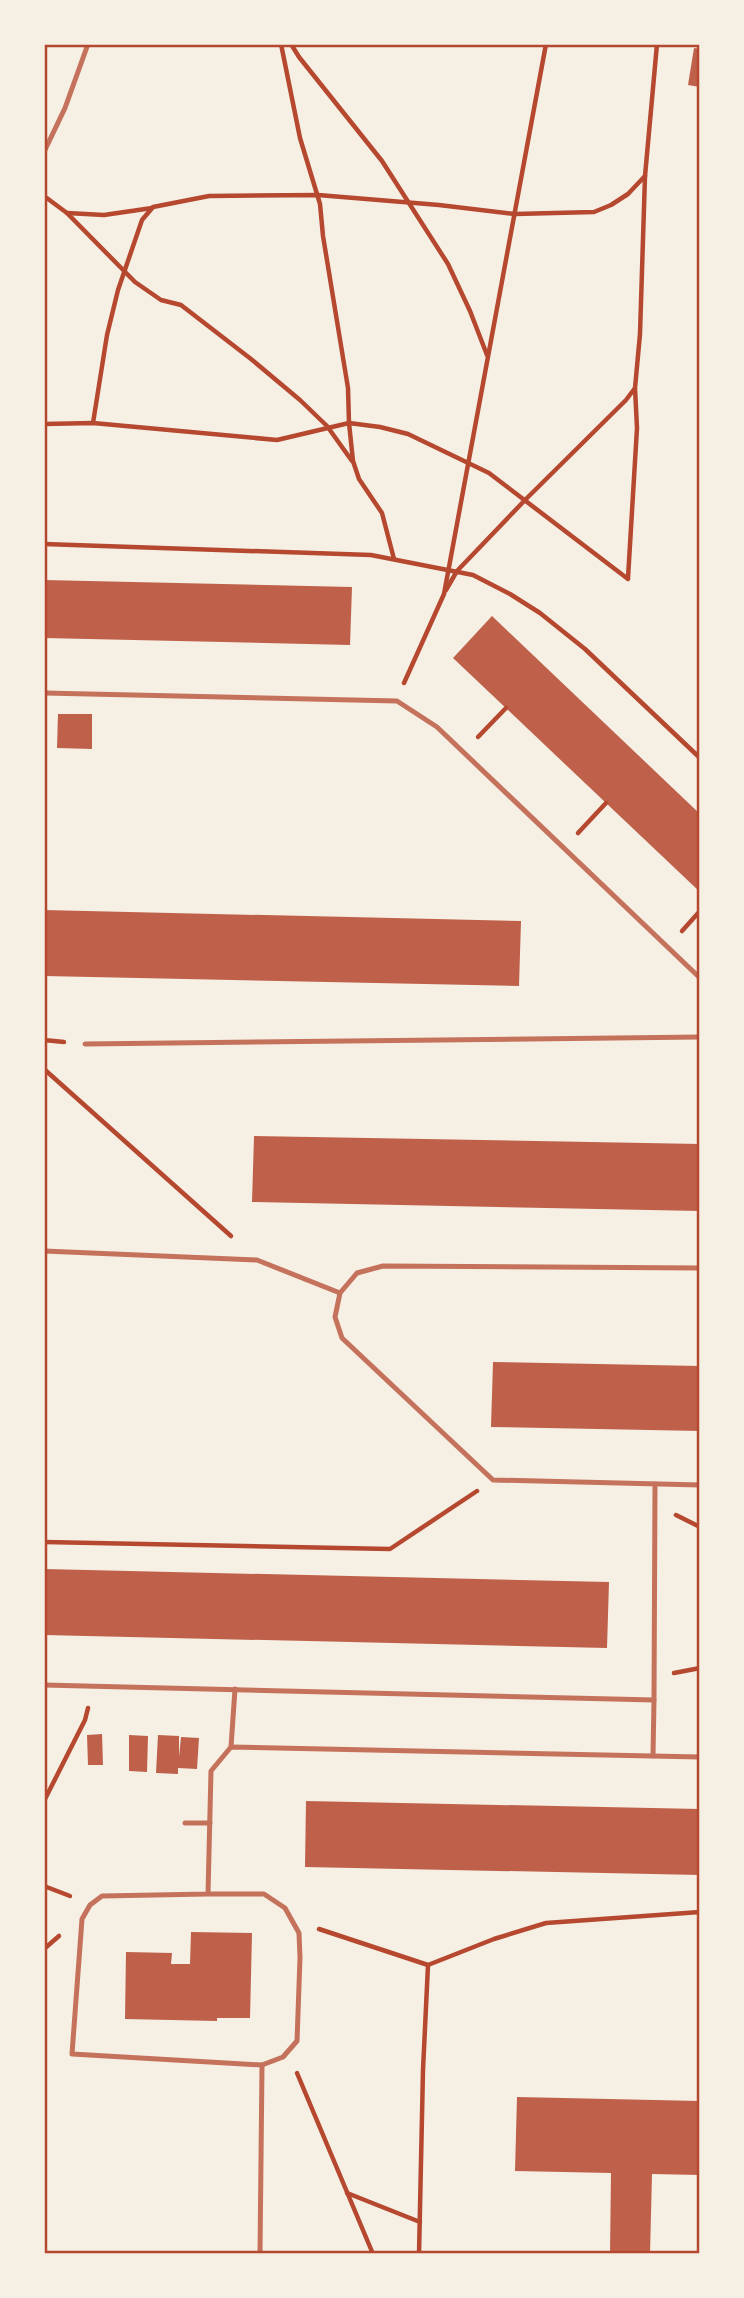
<svg xmlns="http://www.w3.org/2000/svg" width="744" height="2298" font-family="'Sofia Sans Condensed',sans-serif">
	<style>
		.building { fill: #bf614a }
		.lines { fill: none; stroke-linecap: round; stroke-linejoin: round }
		.path { stroke: #b5482f; stroke-width: 4.5 }
		.service { stroke: #c5725c; stroke-width: 5 }
		.neatline { fill: none; stroke: #b5482f; stroke-width: 2.5 }
	</style>
	<rect width="100%" height="100%" fill="#f6efe4"/>
	<g class="building">
		<path d="M694,48l6,1v38l-12,-2z"/>
		<path d="M44,580l308,7 -2,58 -306,-7z"/>
		<path d="M492,616l208,198v78l-247,-234z"/>
		<path d="M58,714h34v35l-35,-1z"/>
		<path d="M44,910l477,11 -2,65 -475,-10z"/>
		<path d="M254,1136l446,8v67l-448,-9z"/>
		<path d="M493,1362l207,4v65l-209,-4z"/>
		<path d="M44,1569l565,13 -2,66 -563,-13z"/>
		<path d="M102,1734l1,31h-15l-1,-30z"/>
		<path d="M129,1735l19,1 -1,36 -18,-1z"/>
		<path d="M158,1735l21,1v21l2,-20 18,1 -2,31 -19,-1v6l-22,-1z"/>
		<path d="M306,1801l394,8v66l-395,-8z"/>
		<path d="M191,1932l61,1 -2,85h-33v3l-92,-2 1,-67 46,1 -1,11h19z"/>
		<path d="M517,2097l183,4v74l-48,-1 -2,80h-40l1,-81 -96,-2z"/>
	</g>
	<g class="lines">
		<g class="path">
			<path d="M281,44l19,94 20,66 3,32 25,152 1,35 4,38 6,18 23,34 12,46"/>
			<path d="M291,44l8,13 83,104 66,103 22,47 17,44"/>
			<path d="M44,196l23,17 68,69 26,18 20,5 70,54 49,41 27,26 25,35"/>
			<path d="M67,213l37,2 48,-7"/>
			<path d="M93,423l14,-88 11,-45 24,-70 11,-13 56,-11 109,-1 121,10 76,9 79,-2 17,-7 17,-11 17,-18"/>
			<path d="M44,424l49,-1 184,17 72,-17 31,4 28,7 81,39 139,106"/>
			<path d="M44,544l327,11 102,20 37,19 30,19 45,36 115,109"/>
			<path d="M628,578l9,-150 -2,-40"/>
			<path d="M446,590l11,-19 69,-72 100,-99 9,-12 5,-54 5,-158 12,-132"/>
			<path d="M404,683l40,-89 102,-550"/>
			<path d="M478,737l28,-29"/>
			<path d="M578,833l28,-30"/>
			<path d="M682,931l18,-20"/>
			<path d="M44,1040l20,2"/>
			<path d="M44,1069l187,167"/>
			<path d="M676,1515l24,12"/>
			<path d="M44,1542l346,7 87,-58"/>
			<path d="M674,1673l26,-5"/>
			<path d="M44,1801l41,-81 3,-12"/>
			<path d="M44,1886l26,10"/>
			<path d="M319,1929l109,36 66,-26 52,-16 154,-11"/>
			<path d="M44,1949l15,-13"/>
			<path d="M297,2073l76,181"/>
			<path d="M347,2193l73,29"/>
			<path d="M419,2254l4,-184 5,-105"/>
		</g>
		<g class="service">
			<path d="M44,152l21,-44 23,-64"/>
			<path d="M44,693l353,8 40,26 263,251"/>
			<path d="M85,1044l615,-7"/>
			<path d="M44,1251l213,9 83,33"/>
			<path d="M700,1268l-317,-2 -26,7 -17,20 -5,24 7,21 151,142 207,5"/>
			<path d="M44,1685l610,15 -1,56"/>
			<path d="M654,1700l1,-216"/>
			<path d="M231,1747l4,-58"/>
			<path d="M185,1823h25"/>
			<path d="M208,1894l-106,2 -12,9 -8,14 -10,135 190,11 21,-8 14,-16 3,-83 -1,-25 -14,-25 -21,-14h-56l3,-123 20,-24 469,10"/>
			<path d="M260,2254l2,-189"/>
		</g>
	</g>
	<rect width="744" height="2298" fill="none" stroke="#f6efe4" stroke-width="91"/>
	<rect x="46" y="46" width="652" height="2206" class="neatline"/>
</svg>
